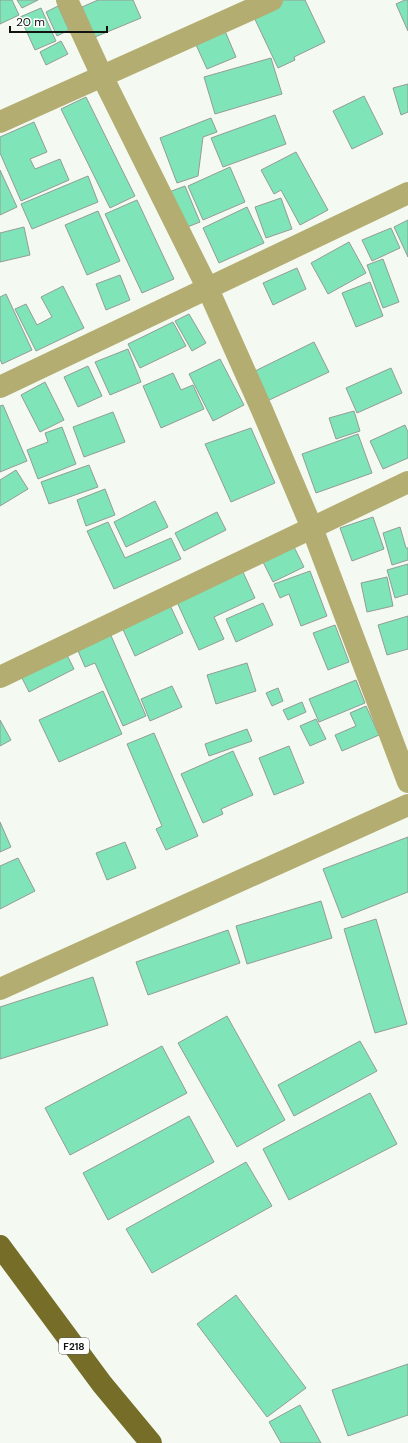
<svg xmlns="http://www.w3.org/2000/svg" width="408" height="1443" font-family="'DM Sans',sans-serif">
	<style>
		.building { fill: #7fe4b7; stroke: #939c97 }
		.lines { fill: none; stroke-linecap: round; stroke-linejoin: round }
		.minor { stroke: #b4ad72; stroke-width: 22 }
		.primary { stroke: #756d28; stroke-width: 22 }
		.labels { text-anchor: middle; stroke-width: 3; stroke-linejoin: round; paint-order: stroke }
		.shield { fill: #fff; stroke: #585a58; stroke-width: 1 }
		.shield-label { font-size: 10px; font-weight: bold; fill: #111310 }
	</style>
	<rect width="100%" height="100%" fill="#f4faf1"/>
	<g class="building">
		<path d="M0,0h12l7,15 -19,9z"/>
		<path d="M17,0h21l-16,8z"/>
		<path d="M98,0h35l8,18 -46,19 -13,-30z"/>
		<path d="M274,0h31l20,42 -31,15 1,3 -17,8 -27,-57z"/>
		<path d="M405,0h3v31l-12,-27z"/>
		<path d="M58,6l11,24 -12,6 -11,-24z"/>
		<path d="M41,8l15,33 -21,9 -15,-33z"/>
		<path d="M222,24l14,33 -29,12 -15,-33z"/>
		<path d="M61,41l7,13 -22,11 -6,-13z"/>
		<path d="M271,58l11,36 -67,20 -11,-37z"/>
		<path d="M408,84v28l-7,3 -8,-27z"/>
		<path d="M364,96l19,38 -31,15 -19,-38z"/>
		<path d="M86,97l49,99 -25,12 -49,-99z"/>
		<path d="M275,115l11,29 -63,23 -12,-29z"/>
		<path d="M211,118l6,14 -14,5 -5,39 -21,7 -17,-45z"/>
		<path d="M34,122l13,30 -17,7 5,10 25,-10 9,21 -48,21 -21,-48v-16z"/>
		<path d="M296,152l32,58 -28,15 -19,-35 -7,4 -13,-24z"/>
		<path d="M230,167l15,35 -42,18 -15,-34z"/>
		<path d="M0,170l17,37 -17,8z"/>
		<path d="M88,176l10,26 -66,27 -11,-25z"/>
		<path d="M185,186l15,36 -15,6 -16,-36z"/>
		<path d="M281,198l11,31 -26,9 -11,-31z"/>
		<path d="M137,200l37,79 -32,14 -37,-79z"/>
		<path d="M247,207l17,36 -45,20 -16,-35z"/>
		<path d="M98,211l22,50 -33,14 -22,-50z"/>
		<path d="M408,220v37l-14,-30z"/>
		<path d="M24,227l6,28 -30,7v-29z"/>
		<path d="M391,228l9,20 -28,13 -10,-21z"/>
		<path d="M349,242l17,31 -38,21 -17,-31z"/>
		<path d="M383,259l16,43 -16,6 -16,-43z"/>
		<path d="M297,268l9,21 -33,16 -10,-22z"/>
		<path d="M120,275l10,25 -24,10 -10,-26z"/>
		<path d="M370,282l13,34 -27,11 -14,-34z"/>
		<path d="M63,286l21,42 -48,23 -21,-42 11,-5 11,21 15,-8 -11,-20z"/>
		<path d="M6,294l26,56 -30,14 -2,-5v-62z"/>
		<path d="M189,314l17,29 -14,8 -17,-30z"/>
		<path d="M173,322l13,24 -46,22 -12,-24z"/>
		<path d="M314,342l15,30 -62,29 -14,-29z"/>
		<path d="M128,349l13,33 -31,13 -15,-33z"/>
		<path d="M220,359l24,46 -31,16 -24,-47z"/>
		<path d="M88,366l14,30 -24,11 -14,-30z"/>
		<path d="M391,368l11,25 -45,20 -11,-25z"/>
		<path d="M173,373l8,17 12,-5 11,24 -43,19 -18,-42z"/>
		<path d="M45,382l19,38 -24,12 -19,-37z"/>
		<path d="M3,405l24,56 -27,11v-66z"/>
		<path d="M354,411l6,20 -24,8 -7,-21z"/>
		<path d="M113,412l12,30 -41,15 -11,-30z"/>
		<path d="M405,425l3,7v26l-25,11 -13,-28z"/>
		<path d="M62,427l14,37 -38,15 -11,-29 21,-8 -3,-9z"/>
		<path d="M251,428l24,55 -44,19 -26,-58z"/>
		<path d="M358,434l14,39 -56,20 -14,-39z"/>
		<path d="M89,465l9,22 -49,17 -8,-22z"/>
		<path d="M16,470l12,19 -28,17v-26z"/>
		<path d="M105,489l10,26 -29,11 -9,-26z"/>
		<path d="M155,501l13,26 -42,20 -12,-25z"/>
		<path d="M217,512l9,18 -42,21 -9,-18z"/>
		<path d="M373,517l11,32 -32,12 -12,-33z"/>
		<path d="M108,522l17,36 46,-20 10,21 -67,30 -27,-58z"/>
		<path d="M400,527l6,21h2v12l-16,5 -9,-32z"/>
		<path d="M294,547l10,20 -31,15 -10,-20z"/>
		<path d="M408,564v30l-13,4 -8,-28z"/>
		<path d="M242,570l13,28 -41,19 10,22 -25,11 -23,-50z"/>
		<path d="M310,571l17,45 -26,10 -12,-32 -9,4 -6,-14z"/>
		<path d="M387,577l6,29 -26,6 -6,-29z"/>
		<path d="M169,603l14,30 -48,23 -14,-31z"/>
		<path d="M263,603l10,22 -37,17 -10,-23z"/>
		<path d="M408,616v33l-21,6 -9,-30z"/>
		<path d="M335,625l14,37 -21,8 -15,-37z"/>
		<path d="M109,631l37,85 -23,10 -28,-63 -10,4 -9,-21z"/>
		<path d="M65,651l9,18 -45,23 -9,-18z"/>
		<path d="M247,663l9,28 -40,13 -9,-29z"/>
		<path d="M356,680l9,23 -46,19 -10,-23z"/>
		<path d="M172,686l10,21 -32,14 -9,-22z"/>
		<path d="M278,688l5,13 -11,5 -6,-13z"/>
		<path d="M103,691l19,43 -63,28 -20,-42z"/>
		<path d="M302,702l4,10 -18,8 -5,-10z"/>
		<path d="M366,706l13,29 -37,16 -7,-16 21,-9 -6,-13z"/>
		<path d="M316,719l10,20 -16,7 -10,-20z"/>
		<path d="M0,720l11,20 -11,6z"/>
		<path d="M247,729l5,12 -43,15 -4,-12z"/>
		<path d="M154,733l44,103 -32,14 -10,-21 6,-3 -35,-82z"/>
		<path d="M289,746l15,37 -30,12 -15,-37z"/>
		<path d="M233,751l20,44 -32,14 2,5 -20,9 -22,-49z"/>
		<path d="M0,822l11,25 -11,5z"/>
		<path d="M408,837v55l-66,26 -19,-49z"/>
		<path d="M125,842l11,26 -29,12 -11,-27z"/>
		<path d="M18,858l17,33 -35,18v-43z"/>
		<path d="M321,901l11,37 -85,26 -11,-38z"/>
		<path d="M376,919l31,105 -32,9 -31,-104z"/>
		<path d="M228,930l12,33 -92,32 -12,-33z"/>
		<path d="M93,977l15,48 -108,34v-52z"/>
		<path d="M227,1016l58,104 -48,27 -59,-104z"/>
		<path d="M360,1041l17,30 -83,45 -16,-31z"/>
		<path d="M162,1046l25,47 -117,62 -25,-47z"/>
		<path d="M370,1093l27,51 -108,56 -26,-51z"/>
		<path d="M189,1116l25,46 -106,58 -25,-47z"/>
		<path d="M246,1162l26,44 -120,67 -26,-44z"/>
		<path d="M236,1295l70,93 -39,29 -70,-93z"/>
		<path d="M408,1364v51l-60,21 -16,-46z"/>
		<path d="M300,1405l21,38h-40l-12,-21z"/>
	</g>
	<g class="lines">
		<g class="minor">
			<path d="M67,0l35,76 106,213 54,121 50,118 96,254"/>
			<path d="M0,122l272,-122"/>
			<path d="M0,387l408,-194"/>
			<path d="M0,677l408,-195"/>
			<path d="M0,989l408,-184"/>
		</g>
		<path class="primary" d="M0,1246l102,138 49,59"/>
	</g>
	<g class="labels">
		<rect class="shield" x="59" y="1338" width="30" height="16" rx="3"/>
		<g class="shield-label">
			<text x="74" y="1350">F218</text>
		</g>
	</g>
	<path d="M10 26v6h97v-6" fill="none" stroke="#111310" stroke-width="2"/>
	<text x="16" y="26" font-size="12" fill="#111310" stroke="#ffffff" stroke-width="3" paint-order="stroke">20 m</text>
</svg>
